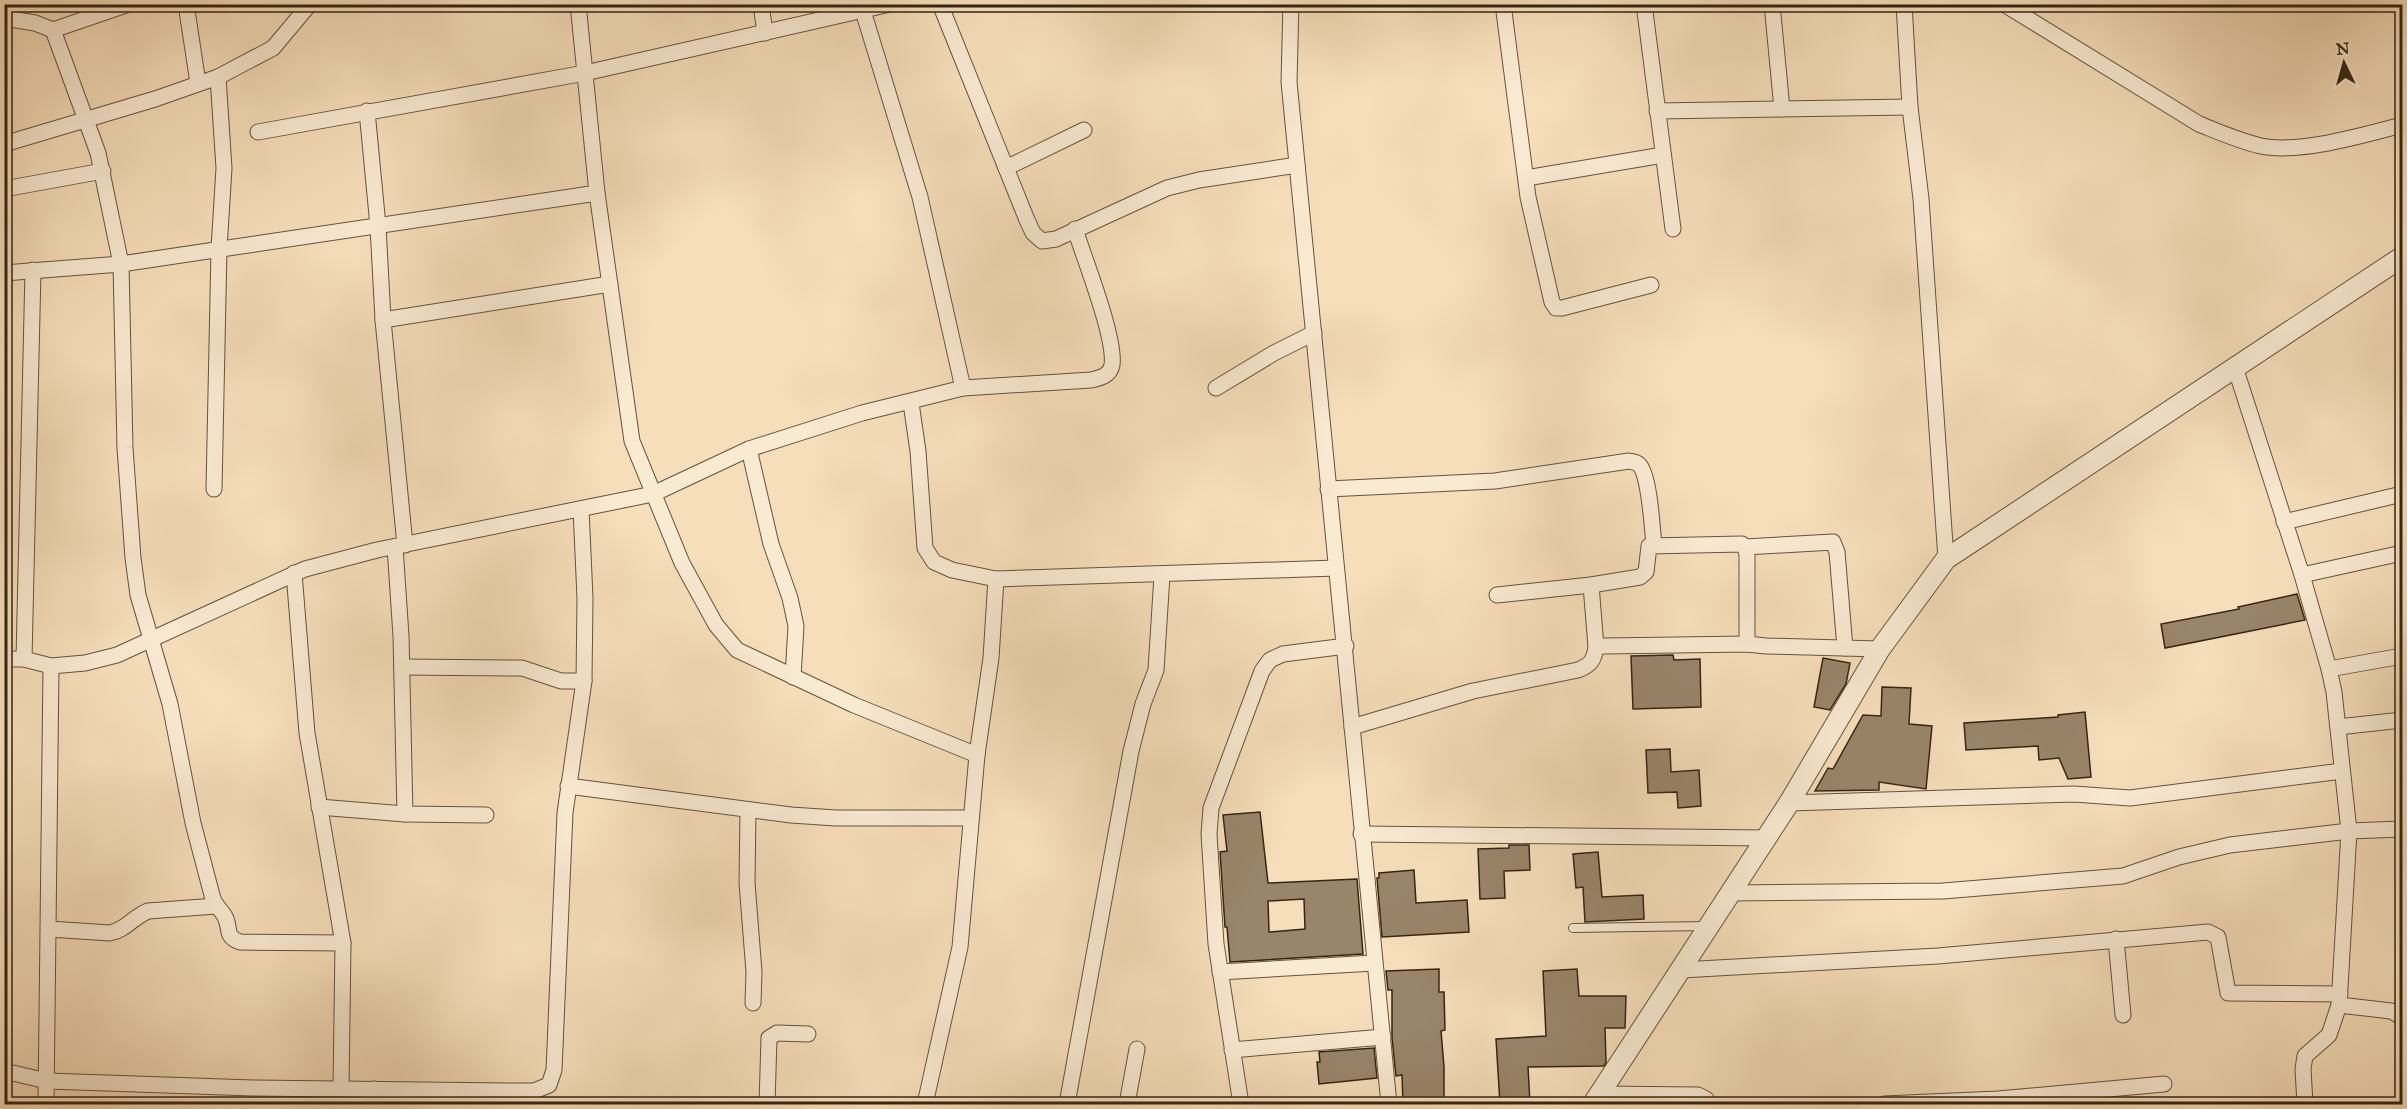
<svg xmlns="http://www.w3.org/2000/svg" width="2407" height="1109" font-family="'IM FELL Great Primer',serif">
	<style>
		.building { fill: #99856a; stroke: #342514; stroke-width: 1.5; fill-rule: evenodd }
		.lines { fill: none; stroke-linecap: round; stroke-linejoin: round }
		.service-casing { stroke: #64533e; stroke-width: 10 }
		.minor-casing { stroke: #64533e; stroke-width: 17 }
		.tertiary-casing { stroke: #64533e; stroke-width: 22 }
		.service { stroke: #f9ead2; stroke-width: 8 }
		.minor { stroke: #f9ead2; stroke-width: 15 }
		.tertiary { stroke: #f9ead2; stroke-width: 20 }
	</style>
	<rect width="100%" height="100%" fill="#f6deba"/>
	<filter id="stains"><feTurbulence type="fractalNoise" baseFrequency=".00333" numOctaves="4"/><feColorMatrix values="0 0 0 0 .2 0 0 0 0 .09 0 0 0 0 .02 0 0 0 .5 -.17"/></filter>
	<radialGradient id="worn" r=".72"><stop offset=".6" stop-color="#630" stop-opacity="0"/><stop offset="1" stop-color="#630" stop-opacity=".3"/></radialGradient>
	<g class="building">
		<path d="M2297,594l8,26 -140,28 -4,-24 78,-15 -1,-2z"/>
		<path d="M1673,655l1,5 26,-1 1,48 -68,2 -2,-53z"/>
		<path d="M1823,658l27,5 -4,21 -16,26 -16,-3z"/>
		<path d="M1882,687l29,1 -2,36 23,2 -6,63 -47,-7v8l-64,1 13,-23 5,1 30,-54 18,1z"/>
		<path d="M2085,712l6,65 -23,2 -9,-21 -20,2 -1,-14 -72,4 -2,-27 94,-6v-2z"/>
		<path d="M1670,749l1,23 28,-2 2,36 -23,2 -1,-16 -29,1 -2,-43z"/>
		<path d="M1260,812l8,71 89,-4 6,75 -133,8 -3,-35h-2l-5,-75 7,-1 -4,-36zM1304,899l1,30 -36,3 -1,-31z"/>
		<path d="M1509,845h20l1,25 -26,1 1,27 -25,1 -2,-50 31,-1z"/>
		<path d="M1598,852l4,45 41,-2 1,24 -59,3 -2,-35 -7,1 -3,-34z"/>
		<path d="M1414,870l2,33 51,-3 2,32 -87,5 -5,-59h2v-5z"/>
		<path d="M1439,969v23h5l1,38 -4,1 3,36v37h-41l-1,-29 -6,1 -4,-38v-48h-4l-2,-19z"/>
		<path d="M1577,969l2,27h47l-1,32h-20l1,34 -2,4 -76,1 2,36 -30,1 -4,-65 50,-3 -3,-65z"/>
		<path d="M1374,1048l3,30 -58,6 -2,-22h3l-1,-10z"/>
	</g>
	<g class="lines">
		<defs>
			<path id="service" d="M1573,928l134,-2"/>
			<g id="minor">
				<path d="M129,4l-76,26 45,123 23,111 4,184 8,110 5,37 32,109 23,119 20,76c3,7 7,10 11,16 8,12 -1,21 16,27l103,1"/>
				<path d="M186,4l12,79"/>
				<path d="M578,4l19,189 35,248 50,122 34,62 21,25 117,55 123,50"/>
				<path d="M761,4l4,29"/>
				<path d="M940,4l87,216 6,13 9,8 14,-2 111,-51 32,-8 98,-15"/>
				<path d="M1291,4l-2,78 100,1022"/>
				<path d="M1503,4l25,193 24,105 4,6h6l89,-23"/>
				<path d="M1644,4l29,225"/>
				<path d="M1772,4l10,105"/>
				<path d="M1904,4l6,103 11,92 25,360"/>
				<path d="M2004,4l195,120c20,8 40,17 62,22 39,8 102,-11 141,-21"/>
				<path d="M863,11l57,186 43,191"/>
				<path d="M4,18l31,5 18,7"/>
				<path d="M367,111l11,115 5,94 22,225"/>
				<path d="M1657,111l253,-4"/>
				<path d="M258,132l327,-59 305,-69"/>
				<path d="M4,144l151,-45 63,-22 55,-29 36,-43"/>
				<path d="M1006,168l78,-38"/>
				<path d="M1526,178l137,-23"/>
				<path d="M4,189l99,-18"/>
				<path d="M4,273l117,-9 476,-71"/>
				<path d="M383,320l227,-36"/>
				<path d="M2235,367l67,208 27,94 5,23 15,139 -10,174 -10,30 -24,21 -2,13 2,35"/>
				<path d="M1216,388l58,-35 40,-20"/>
				<path d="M911,403l7,48 7,97 9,14 18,8 44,9 340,-11"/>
				<path d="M749,449l22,95 19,54 6,28 -3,51"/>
				<path d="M214,489l5,-240 5,-81 -6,-91"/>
				<path d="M1328,489l167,-8 134,-20c5,1 9,1 12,6 9,15 11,60 13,78"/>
				<path d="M2284,522l118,-28"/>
				<path d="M395,547l6,89 4,178"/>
				<path d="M1745,547l88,-5 4,10 8,96"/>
				<path d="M294,573l13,160 36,210 -2,145"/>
				<path d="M2302,575l100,-22"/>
				<path d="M1591,585l5,62"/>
				<path d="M1497,595l94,-10 49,-8 6,-5 3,-26 93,-2 3,3 2,8v89"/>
				<path d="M4,659h20l27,7 34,-3 32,-8 188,-86 72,-19 276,-56 96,-45 113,-36 101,-25 128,-8c9,-2 19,-4 21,-15 4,-27 -28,-107 -37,-136"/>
				<path d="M24,659l9,-389"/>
				<path d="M402,667l120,1 39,13h23"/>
				<path d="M2329,669l73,-13"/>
				<path d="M1352,727l121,-36 105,-21c13,-5 16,-10 18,-23l8,-1 143,-2 19,2 114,3"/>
				<path d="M2338,727l64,-7"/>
				<path d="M568,786l223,29 45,3h135"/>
				<path d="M1789,803l285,-9 56,4 212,-27"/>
				<path d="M319,807l86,7 81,1"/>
				<path d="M748,810l-1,73 7,89 -1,31"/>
				<path d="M1361,834l406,4"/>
				<path d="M1730,893l213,-2 180,-15 56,-19 51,-12 119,-14 53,-2"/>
				<path d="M49,929l61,4c16,-3 23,-16 38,-22l68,-5"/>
				<path d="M2116,939l7,76"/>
				<path d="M1681,970l257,-14 270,-24 10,5 10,56 112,1"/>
				<path d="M1220,972l154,-9"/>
				<path d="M2339,1005l52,6 11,6"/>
				<path d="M1232,1050l151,-13"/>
				<path d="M4,1071l43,10 206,7 255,3h26l15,-6 5,-15 11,-257 19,-132 1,-83 -4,-89"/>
				<path d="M374,1089v15"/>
				<path d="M1600,1094l98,1 8,4 4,5"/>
				<path d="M46,1104l5,-438"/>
				<path d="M767,1104l2,-66 8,-5 31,1"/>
				<path d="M925,1104l35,-157 17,-192 14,-97 5,-79"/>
				<path d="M1067,1104l64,-353 12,-47 13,-34 6,-95"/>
				<path d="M1127,1104l10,-55"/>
				<path d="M1241,1104l-25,-160 -7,-110 2,-26 51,-137 8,-11 13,-6 63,-8"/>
				<path d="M1884,1104l114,-5 166,-15"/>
			</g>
			<path id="tertiary" d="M1593,1104l196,-301 91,-154 66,-90 456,-302"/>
		</defs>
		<use href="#service" class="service-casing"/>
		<use href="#minor" class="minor-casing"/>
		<use href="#tertiary" class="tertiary-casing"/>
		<use href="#service" class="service"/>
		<use href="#minor" class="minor"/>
		<use href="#tertiary" class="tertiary"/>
	</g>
	<rect width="2407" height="1109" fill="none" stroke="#f6deba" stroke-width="24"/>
	<rect x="6" y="6" width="2395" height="1097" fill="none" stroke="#342514" stroke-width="3"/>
	<rect x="12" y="12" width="2383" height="1085" fill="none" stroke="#342514" stroke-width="1.5"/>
	<g transform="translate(2344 63) rotate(355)" stroke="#f9ead2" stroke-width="4.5" paint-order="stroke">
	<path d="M0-4.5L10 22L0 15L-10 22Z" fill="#342514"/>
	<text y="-9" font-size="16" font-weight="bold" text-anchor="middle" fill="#342514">N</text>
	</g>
	<rect width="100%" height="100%" filter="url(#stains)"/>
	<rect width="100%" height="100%" fill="url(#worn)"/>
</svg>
